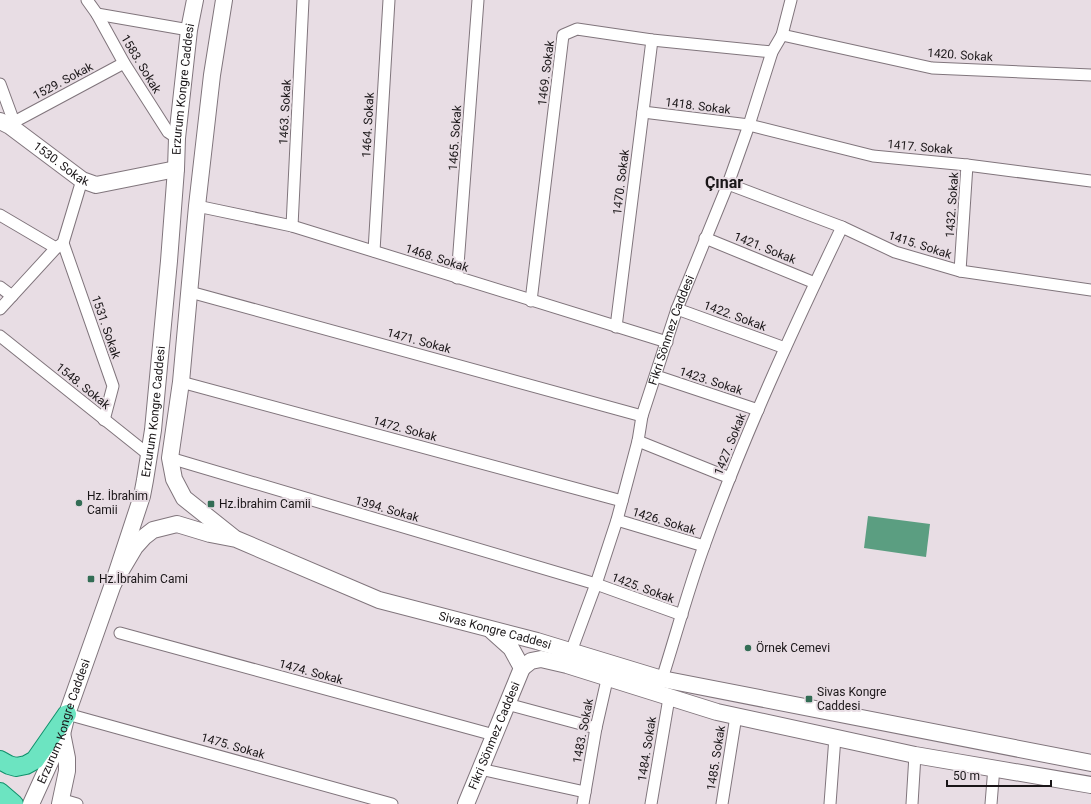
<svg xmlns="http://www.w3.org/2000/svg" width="1091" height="804" font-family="Roboto,sans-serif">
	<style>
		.water { fill: #5b9e81 }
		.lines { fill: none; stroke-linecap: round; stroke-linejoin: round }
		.street-casing { stroke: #80757c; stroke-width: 13 }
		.secondary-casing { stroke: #80757c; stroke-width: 18 }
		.primary-casing { stroke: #10906b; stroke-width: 20 }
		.street { stroke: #fff; stroke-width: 11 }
		.secondary { stroke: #fff; stroke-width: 16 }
		.primary { stroke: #6ce4c1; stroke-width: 18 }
		.poi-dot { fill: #336d55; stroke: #e8dde4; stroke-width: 1.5 }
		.labels { text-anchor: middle; stroke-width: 4; stroke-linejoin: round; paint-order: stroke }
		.street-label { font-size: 12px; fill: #1a1618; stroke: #e8dde4 }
		.poi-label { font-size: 12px; fill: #1a1618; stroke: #e8dde4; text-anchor: start }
		.district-label { font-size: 16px; font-weight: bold; fill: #1a1618; stroke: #e8dde4 }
	</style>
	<rect width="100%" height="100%" fill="#e8dde4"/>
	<path class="water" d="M868,516l62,8 -4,33 -62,-9z"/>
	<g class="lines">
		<defs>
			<g id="street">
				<path d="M87,0l10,14 27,49 44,69 9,6"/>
				<path d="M97,14l92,16"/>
				<path d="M782,35l150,33 159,7"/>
				<path d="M0,84l14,38 -4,4"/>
				<path d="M643,112l106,13 124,31 94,9 124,16"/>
				<path d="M14,122l110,-59"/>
				<path d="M728,184l114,43 53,25 65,19 131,19"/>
				<path d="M197,206l95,20 375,116"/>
				<path d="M0,215l56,33"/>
				<path d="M292,226l11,-226"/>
				<path d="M705,238l110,45"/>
				<path d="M63,243l50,143 -9,34"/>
				<path d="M374,251l15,-251"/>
				<path d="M960,271l7,-106"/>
				<path d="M457,278l21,-278"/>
				<path d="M0,287l12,9"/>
				<path d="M190,292l452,124"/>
				<path d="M531,301l32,-266 14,-6 75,11 120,12"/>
				<path d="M0,309l56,-61 7,-5 19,-63"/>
				<path d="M677,309l108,39"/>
				<path d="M616,327l36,-287"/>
				<path d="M0,336l149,119"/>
				<path d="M656,376l102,34"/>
				<path d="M181,382l441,119"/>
				<path d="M638,441l92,37"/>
				<path d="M170,458l426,126 86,31"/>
				<path d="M617,520l87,26"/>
				<path d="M120,633l374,102"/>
				<path id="s1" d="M569,657l27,-73 21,-64 21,-79 4,-25 35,-107 51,-125 21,-59 23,-73 10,-17 9,-35"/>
				<path d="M662,679c14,-44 26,-89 42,-133 39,-109 88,-215 138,-319"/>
				<path d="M507,704l89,24"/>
				<path d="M67,714l325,90"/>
				<path d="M480,769l105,23"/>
				<path d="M60,799l17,5"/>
				<path d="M583,804l13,-76 13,-57"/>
				<path d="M651,804l18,-106"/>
				<path d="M722,804l14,-88"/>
				<path d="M830,804l5,-67"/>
				<path d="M912,804l3,-49"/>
				<path d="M991,804l3,-37"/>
			</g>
			<g id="secondary">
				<path d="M224,0l-12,75 -15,131 -16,176 -11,76 4,21 10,19 49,39"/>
				<path id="s2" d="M0,121l10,5 72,54 14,5 80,-16"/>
				<path id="s3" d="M113,584l22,-37 9,-10 9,-7 24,-6 33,10 26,5 143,61 158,41 125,38 429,84"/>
				<path d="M492,631l19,17 11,20"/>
				<path d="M522,668l9,-7 10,-2 26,6 150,47 198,43 176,30"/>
				<path id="s4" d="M31,804l30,-66 6,-24 46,-130 29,-88 3,-16 8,-50 16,-169 7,-92 1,-31 12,-108 6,-30"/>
				<path d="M60,804l7,-33v-13l-5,-25"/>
				<path id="s5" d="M466,804l56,-136"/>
			</g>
			<g id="primary">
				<path d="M0,760l9,5 7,2 10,-2 9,-5 32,-46"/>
				<path d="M0,792l14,12"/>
			</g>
		</defs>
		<use href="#street" class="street-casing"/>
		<use href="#secondary" class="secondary-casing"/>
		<use href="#primary" class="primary-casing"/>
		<use href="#street" class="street"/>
		<use href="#secondary" class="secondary"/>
		<use href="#primary" class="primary"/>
	</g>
	<g class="poi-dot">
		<circle cx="79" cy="503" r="4"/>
		<rect x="207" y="500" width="8" height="8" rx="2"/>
		<rect x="87" y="575" width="8" height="8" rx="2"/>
		<circle cx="748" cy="648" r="4"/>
		<rect x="805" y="695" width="8" height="8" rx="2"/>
	</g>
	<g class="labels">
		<g class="street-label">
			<text transform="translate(960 55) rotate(4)" y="4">1420. Sokak</text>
			<text transform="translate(141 64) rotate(59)" y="4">1583. Sokak</text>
			<text transform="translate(546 73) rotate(-83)" y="4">1469. Sokak</text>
			<text transform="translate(63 81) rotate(-28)" y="4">1529. Sokak</text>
			<text dy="4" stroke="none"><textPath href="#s4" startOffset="737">Erzurum Kongre Caddesi</textPath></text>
			<text transform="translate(698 106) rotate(7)" y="4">1418. Sokak</text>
			<text transform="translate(285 112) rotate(-87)" y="4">1463. Sokak</text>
			<text transform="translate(368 125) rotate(-87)" y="4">1464. Sokak</text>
			<text transform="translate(455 138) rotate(-86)" y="4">1465. Sokak</text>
			<text transform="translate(920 147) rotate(5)" y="4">1417. Sokak</text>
			<text dy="4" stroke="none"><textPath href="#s2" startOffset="75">1530. Sokak</textPath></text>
			<text transform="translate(621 182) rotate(-83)" y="4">1470. Sokak</text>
			<text transform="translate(952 205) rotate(-86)" y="4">1432. Sokak</text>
			<text transform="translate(920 245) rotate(18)" y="4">1415. Sokak</text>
			<text transform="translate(765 248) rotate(22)" y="4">1421. Sokak</text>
			<text transform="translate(437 258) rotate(18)" y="4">1468. Sokak</text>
			<text transform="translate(735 316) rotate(20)" y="4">1422. Sokak</text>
			<text transform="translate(106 327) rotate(71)" y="4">1531. Sokak</text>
			<text dy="4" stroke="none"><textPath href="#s1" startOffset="343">Fikri Sönmez Caddesi</textPath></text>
			<text transform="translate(419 341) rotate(15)" y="4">1471. Sokak</text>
			<text transform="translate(711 381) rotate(18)" y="4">1423. Sokak</text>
			<text transform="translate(83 386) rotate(39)" y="4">1548. Sokak</text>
			<text dy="4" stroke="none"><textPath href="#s4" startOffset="413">Erzurum Kongre Caddesi</textPath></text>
			<text transform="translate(405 429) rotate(15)" y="4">1472. Sokak</text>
			<text transform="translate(730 444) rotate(-68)" y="4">1427. Sokak</text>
			<text transform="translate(387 509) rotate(16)" y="4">1394. Sokak</text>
			<text transform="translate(664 521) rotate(17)" y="4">1426. Sokak</text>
			<text transform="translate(643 588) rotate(20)" y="4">1425. Sokak</text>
			<text dy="4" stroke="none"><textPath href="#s3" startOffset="429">Sivas Kongre Caddesi</textPath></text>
			<text transform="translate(311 672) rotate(15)" y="4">1474. Sokak</text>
			<text dy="4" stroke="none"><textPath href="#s4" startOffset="89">Erzurum Kongre Caddesi</textPath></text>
			<text transform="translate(583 731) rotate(-79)" y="4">1483. Sokak</text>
			<text dy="4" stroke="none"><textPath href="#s5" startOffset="74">Fikri Sönmez Caddesi</textPath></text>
			<text transform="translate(233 746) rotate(16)" y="4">1475. Sokak</text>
			<text transform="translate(647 749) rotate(-81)" y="4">1484. Sokak</text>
			<text transform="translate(716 758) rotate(-81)" y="4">1485. Sokak</text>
		</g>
		<g class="poi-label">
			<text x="87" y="500">Hz. İbrahim<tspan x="87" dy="14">Camii</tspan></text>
			<text x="219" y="508">Hz.İbrahim Camii</text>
			<text x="99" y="583">Hz.İbrahim Cami</text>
			<text x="756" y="652">Örnek Cemevi</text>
			<text x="817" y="696">Sivas Kongre<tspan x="817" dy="14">Caddesi</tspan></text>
		</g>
		<g class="district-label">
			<text x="724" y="188">Çınar</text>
		</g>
	</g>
	<path d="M947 780v6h104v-6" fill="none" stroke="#1a1618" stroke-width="2"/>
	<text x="953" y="780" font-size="12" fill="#1a1618" stroke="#e8dde4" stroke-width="3" paint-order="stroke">50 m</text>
</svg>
